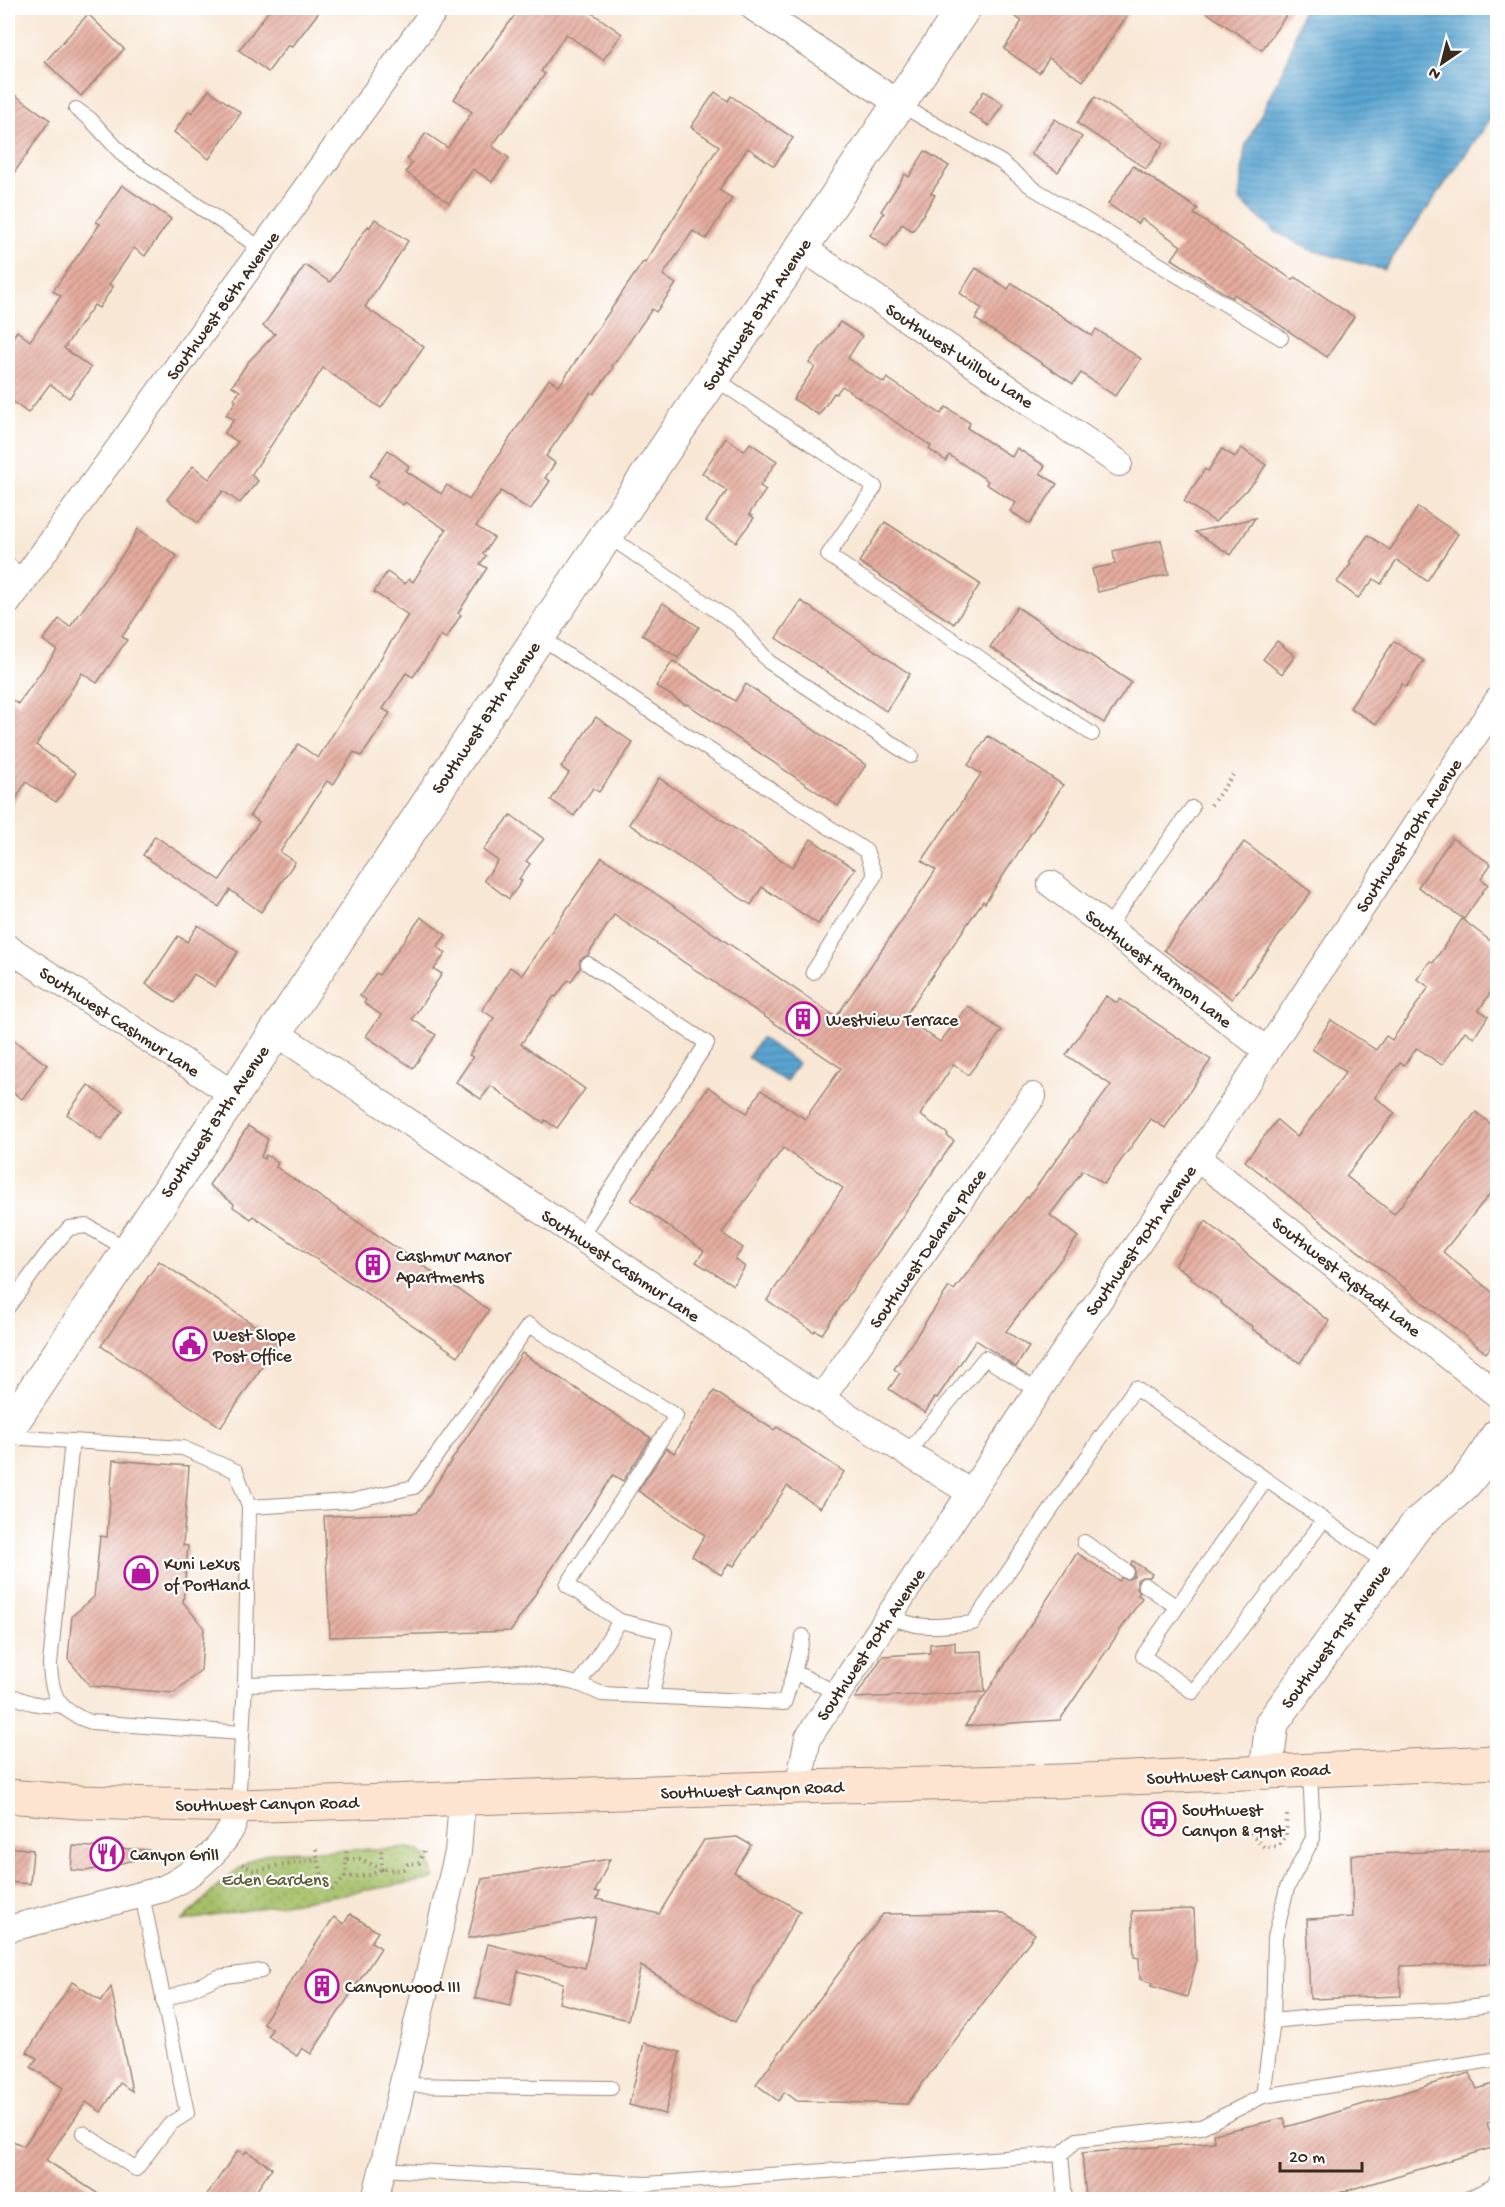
<svg xmlns="http://www.w3.org/2000/svg" width="1505" height="2207" font-family="'Gochi Hand',sans-serif">
	<style>
		.garden { fill: url(#garden-dots); stroke: #707542; stroke-width: 1.5 }
		.water { fill: url(#water-rules); stroke: #4a6878; stroke-width: 1.5 }
		.building { fill: url(#building-hatch) }
		.lines { fill: none; stroke-linecap: round; stroke-linejoin: round }
		.service-casing { stroke: #9a887a; stroke-width: 16 }
		.minor-casing { stroke: #9a887a; stroke-width: 28 }
		.tertiary-casing { stroke: #9a887a; stroke-width: 35 }
		.secondary-casing { stroke: #9a887a; stroke-width: 35 }
		.path { stroke: #9a887a; stroke-width: 4; stroke-dasharray: 1.5 4.5; stroke-linecap: butt }
		.service { stroke: #fff; stroke-width: 14 }
		.minor { stroke: #fff; stroke-width: 26 }
		.tertiary { stroke: #fff; stroke-width: 33 }
		.secondary { stroke: #fde4d0; stroke-width: 33 }
		.labels { text-anchor: middle; stroke-width: 4.5; stroke-linejoin: round; paint-order: stroke }
		.street-label { font-size: 18px; fill: #3b2a1e; stroke: #fff }
		.poi-label { font-size: 18px; fill: #3b2a1e; stroke: #fff; text-anchor: start }
		.park-label { font-size: 18px; fill: #605e38; stroke: #fff }
	</style>
	<defs>
		<pattern id="garden-dots" width="8" height="8" patternUnits="userSpaceOnUse" patternTransform="scale(1.5)"><rect width="8" height="8" fill="#a5c067"/><path d="M2 2h.1M6 6h.1" fill="none" stroke="#889c54" stroke-width="1.8" stroke-linecap="round"/></pattern>
		<pattern id="water-rules" width="6" height="5" patternUnits="userSpaceOnUse" patternTransform="scale(1.5)"><rect width="6" height="5" fill="#5aa5d2"/><path d="M0 2.5h6" fill="none" stroke="#4c87aa"/></pattern>
		<pattern id="building-hatch" width="6" height="6" patternUnits="userSpaceOnUse" patternTransform="scale(1.5)"><rect width="6" height="6" fill="#e5ac9f"/><path d="M-1 1l2-2M0 6l6-6M5 7l2-2" fill="none" stroke="#bb8c81"/></pattern>
	</defs>
	<rect width="100%" height="100%" fill="#fff"/>
	<filter id="ink" filterUnits="userSpaceOnUse"><feTurbulence type="fractalNoise" baseFrequency=".0167" numOctaves="2"/><feDisplacementMap in="SourceGraphic" scale="12" xChannelSelector="R" yChannelSelector="G"/><feConvolveMatrix kernelMatrix="1 2 1 2 8 2 1 2 1" color-interpolation-filters="sRGB"/></filter>
	<filter id="wash" filterUnits="userSpaceOnUse"><feTurbulence type="fractalNoise" baseFrequency=".008" numOctaves="4" result="noise"/><feDisplacementMap in="SourceGraphic" scale="24" xChannelSelector="R" yChannelSelector="G"/><feGaussianBlur stdDeviation="1.35" result="paint"/><feColorMatrix in="noise" values="0 0 0 0 0 0 0 0 0 0 0 0 0 0 0 0 0 1.4 0 .05"/><feComposite in="paint" operator="in"/></filter>
	<g filter="url(#wash)">
		<rect width="100%" height="100%" fill="#f8e7d5"/>
		<path class="garden" d="M410,1848c18,4 23,13 23,31l-251,42c24,-22 60,-65 93,-69z"/>
		<g class="water">
			<path d="M1303,8h188l6,9v93l-113,160 -73,-20 -37,-19 -35,-31 6,-53 43,-88z"/>
			<path d="M761,1038l37,25 -12,19 -38,-25z"/>
		</g>
		<g id="blocks">
			<g class="building">
				<path d="M271,8h51l-30,39 -4,-2 -20,27 -29,-22z"/>
				<path d="M520,8h65l37,26 -19,26 -37,-26 -25,37 4,3 -53,72 17,12 -17,24 -19,-13 -24,34 -43,-31 6,-9 -5,-4 19,-26 22,15 24,-36 -18,-13z"/>
				<path d="M1002,8h130l-49,73 -34,-23 -10,15 -35,-24 18,-28z"/>
				<path d="M1200,8h91l-29,42z"/>
				<path d="M88,14l36,35 -43,47 -36,-34z"/>
				<path d="M8,90l42,30 -42,62z"/>
				<path d="M209,90l32,23 -32,46 -35,-27 15,-21 3,2z"/>
				<path d="M984,91l19,13 -14,22 -20,-13z"/>
				<path d="M715,92l13,9 3,-5 62,42 -19,28 -26,-18 -29,42 13,8 -26,41 -13,-8 -30,44 13,9 -20,28 -4,-3 -40,58 1,1 -19,26 -3,-2 -45,64 9,7 -10,15 5,3 -20,29 -29,-19 -25,35 18,12 -11,16 3,2 -6,8 7,4 -29,45 3,2 -15,24 -5,-4 -28,42 -7,-4 -23,36 7,4 -22,34 -7,9 -7,-4 -21,33 -6,-4 -47,71 15,10 -34,50 -31,-22 -11,17 -76,-52 12,-19 65,44 39,-58 -9,-7 48,-71 20,14 90,-143 -34,-23 13,-20 18,12 4,-5 4,3 33,-52 -41,-28 -2,3 -28,-20 4,-4 -9,-5 18,-26 21,16 -3,5 35,23 6,-9 22,15 80,-121 10,7 84,-124 2,1 74,-117 -28,-19z"/>
				<path d="M1095,97l69,46 -18,26 -69,-46z"/>
				<path d="M1055,119l27,18 -24,35 -27,-18z"/>
				<path d="M925,151l24,15 -18,27 4,2 -22,36 -11,-7 -15,23 -17,-12 14,-22 -3,-2 24,-37 4,3z"/>
				<path d="M1133,166l65,43 -4,5 99,66 2,-3 59,40 -27,40 -93,-63 -2,4 -60,-39 9,-13 -39,-27 -4,5 -30,-20z"/>
				<path d="M122,185l49,34 -26,37 -11,-8 -25,36 4,3 -14,21 -5,-3 -30,43 27,20 -22,30 -19,-14 -22,29 -20,-15v-54l9,-13 13,10 31,-45 -8,-5 47,-67 -4,-2z"/>
				<path d="M375,219l33,22 -43,66 59,40 -43,61 -58,-40 -72,107 7,6 -18,22 -17,-12 -25,32 -31,-24 26,-33 16,13 29,-37 -14,-9 10,-13 -8,-5 10,-14 -2,-2 6,-8 -8,-5 16,-24 27,-28 -12,-8 42,-61 25,17 38,-56 2,1z"/>
				<path d="M976,268l32,21 4,-6 80,53 4,-7 45,30 -26,37 -34,-23 -8,11 -98,-65 7,-10 -22,-16z"/>
				<path d="M840,322l22,14 -14,22 36,25 3,-5 54,36 5,-7 24,16 -3,5 45,29 5,-9 28,18 -5,7 17,11 -27,40 -20,-13 6,-8 -30,-19 2,-3 -39,-26 -3,6 -17,-12 2,-3 -89,-60 -6,8 -2,-1 -15,22 -26,-16 22,-32 -6,-4z"/>
				<path d="M726,438l18,13 6,-8 27,18 -17,25 6,4 -17,24 5,4 -18,24 -30,-21 21,-30 -25,-18z"/>
				<path d="M1241,448l25,17 -11,16 -40,41 -31,-21 21,-32 3,2 14,-22 13,8z"/>
				<path d="M1418,507l40,27 -31,47 -30,-21 -16,24 -7,-5 -16,19 -21,-16 14,-18 -2,-2 19,-27 22,15z"/>
				<path d="M1255,518l-24,37 -36,-23z"/>
				<path d="M885,522l95,62 -26,40 -95,-62z"/>
				<path d="M138,529l39,27 -55,81 5,3 -30,43 -15,-10 -46,72 40,28 -20,29 -30,-20 -18,29v-114l10,7 39,-54 -14,-10 16,-21 11,8 56,-77z"/>
				<path d="M1161,540l8,34 -71,18 -6,-23 23,-5 -2,-13z"/>
				<path d="M801,601l109,73 -24,37 -110,-73z"/>
				<path d="M663,603l36,24 -21,31 -36,-23z"/>
				<path d="M1017,607l114,75 -27,41 -114,-76z"/>
				<path d="M1277,641l18,15 -13,18 -19,-15z"/>
				<path d="M1394,641l30,20 -18,26 -4,-3 -26,40 -26,-16z"/>
				<path d="M673,661l62,40 11,-17 120,81 -28,41 -151,-102 -1,1 -30,-19z"/>
				<path d="M596,717l37,26 -34,49 -6,-4 -19,28 -23,-16 18,-27 -8,-6z"/>
				<path d="M988,736l75,49 -78,118 -2,-2 -79,116 36,25 28,-36 34,25 -34,44 -14,-11 -34,51 28,19 -1,2 7,5 -132,193 -7,-4 -1,2 -47,-32 76,-112 -60,-40 -61,85 21,15 -8,11 10,8 -12,18 -37,-23 8,-11 -73,-51 77,-113 39,26 14,-23 44,29 36,-51 -227,-153 -26,40 -8,5v8l-9,14 -3,-2 -12,17 -2,-1 -33,48 64,45 -28,39 -12,-8 -1,3 -53,-37 -10,13 -25,-17 17,-25 -4,-2 25,-37 -12,-8 28,-43 12,8 80,-118 234,160 100,-147 -14,-9 59,-87 -13,-9z"/>
				<path d="M659,778l133,89 19,-28 44,30 -37,55 -56,-37 -11,18 -122,-81z"/>
				<path d="M511,815l33,24 -18,22 4,3 -11,15 3,2 -13,18 -25,-19 14,-19 -15,-11z"/>
				<path d="M1452,838l39,26 -10,15 7,5 -24,35 -46,-32z"/>
				<path d="M1244,842l67,50 -79,107 -68,-49z"/>
				<path d="M421,917l25,18 -9,12 9,6 -12,16 8,5 -30,45 24,16 -23,33 -47,-32 15,-21 -17,-12 2,-3 -6,-4 16,-23 3,2z"/>
				<path d="M1462,919l35,27v37l-18,27 9,6 -14,22 -9,-7 -23,34 -25,-17 -13,17 -4,-2 -25,34 20,16 -49,63 48,38 82,-102 21,17v56l-54,67 54,44v43l-11,14 -241,-192 32,-41 20,17 49,-65 -34,-23 19,-29 45,30 10,-14 6,4 37,-53 -12,-8 13,-18 3,2z"/>
				<path d="M198,925l40,27 -23,35 -21,-13 -19,29 -29,-19 32,-48 9,6z"/>
				<path d="M1106,996l11,7 3,-4 91,61 -46,68 -14,-9 -47,65 -21,-14 -33,45 28,22 -72,94 23,16 -13,20 -40,-27 -39,58 -2,-1 -10,16 -36,-24 11,-16 -6,-4 55,-82 5,3 73,-93 1,1 83,-113 -45,-30z"/>
				<path d="M8,1036l39,29 -25,34 -14,-10z"/>
				<path d="M88,1085l35,26 -22,29 -34,-26z"/>
				<path d="M248,1126l20,13 -7,18 3,2 2,-4 12,7 -2,5 213,143 -31,46 -205,-140 -2,3 -18,-12 1,-3 -25,-19z"/>
				<path d="M1206,1221l123,100 -29,42 -32,-22 1,-1 -17,-11 1,-2 -17,-11 -15,-13 1,-1 -32,-24 2,-1 -17,-12z"/>
				<path d="M159,1261l120,81 -58,85 -120,-81z"/>
				<path d="M522,1353l129,85 -28,43 -10,-6 -102,156 -181,6 -6,-121 93,-3z"/>
				<path d="M714,1391l60,39 3,-3 67,45 -24,36 -33,-22 -53,80 -5,-3 -8,12 -29,-19 13,-21 -67,-44 28,-43 8,5z"/>
				<path d="M113,1460l76,6 -6,79 5,1 -5,56 21,26 -3,42 -27,23 -84,-7 -22,-27 4,-43 22,-19 6,-61 7,1z"/>
				<path d="M1077,1553l42,28 2,-3 8,1 5,-3v-8l-3,-5 2,-2 19,13 -2,3h-8l-5,3v8l3,4 -2,3 4,3 -82,122 -95,6z"/>
				<path d="M955,1642v10l27,-1 3,41 -130,6 28,-42 47,-3v-9z"/>
				<path d="M737,1837l14,8 -17,27 66,39 -65,111 -94,-56 -13,54 -69,-17 4,-20 -45,-12 -8,35 -35,-8 13,-54 97,24 11,-51 -128,21 14,-59 128,-20 -15,33h5l-3,7 62,15 45,-74z"/>
				<path d="M73,1846l76,4v7l-63,14 -15,-1z"/>
				<path d="M8,1847l25,3 -3,34 -22,-2z"/>
				<path d="M1497,1849v85l-7,1 1,28 -91,3 1,30 -91,3 -3,-80 46,-2 -2,-62z"/>
				<path d="M1194,1909l2,54 -9,34 -36,-11 1,-3 -12,-4 -1,-21 -5,-1 -2,-46z"/>
				<path d="M1004,1913l31,21 -128,170 -110,-3 -12,-9 -7,9 -22,-17 127,-170z"/>
				<path d="M350,1914l28,18 -7,10 10,6 -70,106 -9,-6 -5,8 -29,-20 4,-7 -9,-6 71,-106 10,7z"/>
				<path d="M72,1982l29,19 10,-14 21,104 -12,-8 -19,29 -15,-10 -40,58 60,39h-98v-60l16,7 39,-58 -32,-21 6,-9 -10,-6z"/>
				<path d="M644,2043l36,9 -15,62 -36,-9z"/>
				<path d="M1470,2073l7,16 16,-5 4,18v18l-10,3 8,24 -177,52h-232l-4,-46 132,-11 -1,-8 71,-16 2,9z"/>
				<path d="M238,2150l6,4 2,-3 26,17 -21,31h-47z"/>
			</g>
		</g>
	</g>
	<g filter="url(#ink)">
		<use href="#blocks" fill-opacity="0" stroke="#9a887a" stroke-width="1.5"/>
		<g class="lines">
			<defs>
				<g id="service">
					<path d="M899,104l102,58 32,26 248,150"/>
					<path d="M76,109l14,10 34,37 138,93"/>
					<path d="M713,377l162,110 -47,68 264,179"/>
					<path d="M607,535l130,90 32,37 142,94"/>
					<path d="M8,565l17,12"/>
					<path d="M539,636l141,95 186,120 9,24 -62,97"/>
					<path d="M1107,928l85,-120"/>
					<path d="M580,1237l127,-194 -119,-79"/>
					<path d="M8,1307l37,-51 24,-28 18,-2 40,23"/>
					<path d="M8,1437l175,11 53,23 13,36 -4,177 -7,122"/>
					<path d="M72,1441l-22,223c1,33 9,47 41,58l151,11"/>
					<path d="M907,1453l78,-95 53,33"/>
					<path d="M1265,1481l-122,175 50,36 131,-172"/>
					<path d="M1084,1542l42,29"/>
					<path d="M1145,1585l32,22"/>
					<path d="M889,1615c27,16 53,11 84,8l162,-235 252,176"/>
					<path d="M620,1621l45,11 -13,64"/>
					<path d="M794,1672l9,-36"/>
					<path d="M245,1684l158,-4 119,-8 57,12 41,-63 -53,-36 109,-169 -147,-91 -115,162 -63,14 -102,6"/>
					<path d="M579,1684l23,10 182,9 10,-31 43,21"/>
					<path d="M8,1694c18,8 32,13 52,11"/>
					<path d="M163,2001l55,-24 43,-6"/>
					<path d="M1273,2021l70,-7 105,-4 50,-6"/>
					<path d="M401,2085l210,3"/>
					<path d="M1263,2096l235,-37"/>
					<path d="M83,2133l53,36 34,-45 17,-11 -45,-218"/>
					<path d="M1061,2154l16,-14 124,-13 62,-31 10,-75 2,-84 12,-49 26,-50 -3,-69"/>
					<path d="M382,2169l264,15 415,-30 4,46"/>
					<path d="M1465,2200l27,-13 6,-8"/>
				</g>
				<g id="minor">
					<path d="M754,8l144,95"/>
					<path d="M801,247l318,216"/>
					<path d="M8,602l428,-594"/>
					<path d="M1051,884l216,167"/>
					<path d="M8,948l225,146"/>
					<path d="M275,1032l546,367 150,94"/>
					<path d="M1197,1158l301,237"/>
					<path d="M821,1399l212,-303"/>
					<path d="M798,1787l10,-49 276,-416 113,-164 301,-458"/>
					<path d="M8,1929l155,-40c25,-11 55,-36 68,-60 4,-7 5,-15 7,-23"/>
					<path d="M375,2200l83,-348 4,-53"/>
				</g>
				<g id="tertiary">
					<path d="M8,1429l288,-427 281,-423 387,-571"/>
					<path d="M1266,1772l6,-49 143,-196c15,-17 34,-27 50,-44 13,-14 22,-32 33,-48"/>
				</g>
				<path id="secondary" d="M8,1796l72,6 158,4 560,-19 263,-6 437,-19"/>
			</defs>
			<use href="#service" class="service-casing"/>
			<use href="#minor" class="minor-casing"/>
			<use href="#tertiary" class="tertiary-casing"/>
			<use href="#secondary" class="secondary-casing"/>
			<g class="path">
				<path d="M1211,805l22,-30"/>
				<path d="M1239,1831h10l15,16 14,-1 8,-11 1,-21"/>
				<path d="M316,1849l8,38 7,4 14,-14 25,-2 12,-6 16,1 5,-1 5,-5 11,-1 6,-15"/>
				<path d="M347,1859h13l22,10 -1,-22"/>
				<path d="M242,1864l11,6h8l16,-4 41,-6"/>
				<path d="M345,1877l2,-29"/>
			</g>
			<use href="#service" class="service"/>
			<use href="#minor" class="minor"/>
			<use href="#tertiary" class="tertiary"/>
			<use href="#secondary" class="secondary"/>
		</g>
	</g>
	<defs>
		<symbol id="building-ring" viewBox="-11 -11 22 22"><circle r="9.5" fill="#fff" stroke="#b5179e" stroke-width="1.5"/><path d="M-4-6H4V6H1V3H-1V6H-4ZM-2.5-4.3h1.7v1.8h-1.7ZM.8-4.3h1.7v1.8H.8ZM-2.5-1h1.7V.8h-1.7ZM.8-1h1.7V.8H.8Z" fill="#b5179e"/></symbol>
		<symbol id="civic-ring" viewBox="-11 -11 22 22"><circle r="9.5" fill="#fff" stroke="#b5179e" stroke-width="1.5"/><path d="M-.6-6.5H3V-4.5H.6V-3L4-1V1h2V6H-6V1h2V-1L-.6-3ZM-1.2 2.5V6h2.4V2.5Z" fill="#b5179e"/></symbol>
		<symbol id="shop-ring" viewBox="-11 -11 22 22"><circle r="9.5" fill="#fff" stroke="#b5179e" stroke-width="1.5"/><path d="M-5-2.5h2.3a2.7 3.5 0 0 1 5.4 0H5L5.5 6h-11ZM-1.5-2.5h3a1.5 2.3 0 0 0-3 0Z" fill="#b5179e"/></symbol>
		<symbol id="bus-ring" viewBox="-11 -11 22 22"><circle r="9.5" fill="#fff" stroke="#b5179e" stroke-width="1.5"/><path d="M-5-6H5V4H4V6H2V4H-2V6H-4V4H-5ZM-3.5-4V0h7V-4ZM-3.5 1.2v1.5H-2V1.2ZM2 1.2v1.5H3.5V1.2Z" fill="#b5179e"/></symbol>
		<symbol id="restaurant-ring" viewBox="-11 -11 22 22"><circle r="9.5" fill="#fff" stroke="#b5179e" stroke-width="1.5"/><path d="M-5-6h1v4h1v-4h1v4h1v-4h1v5L-1.5 .5V6h-2V.5L-5-1ZM5-6V6H3V1.5H1.5Q1.5-4 5-6Z" fill="#b5179e"/></symbol>
	</defs>
	<g fill-rule="evenodd">
		<use href="#building-ring" x="784" y="1000" width="38" height="38"/>
		<use href="#building-ring" x="354" y="1246" width="38" height="38"/>
		<use href="#civic-ring" x="171" y="1325" width="38" height="38"/>
		<use href="#shop-ring" x="122" y="1554" width="38" height="38"/>
		<use href="#bus-ring" x="1140" y="1800" width="38" height="38"/>
		<use href="#restaurant-ring" x="88" y="1835" width="38" height="38"/>
		<use href="#building-ring" x="303" y="1967" width="38" height="38"/>
	</g>
	<g class="labels">
		<g class="street-label">
			<text transform="translate(222 305) rotate(-54)" y="6">Southwest 86th Avenue</text>
			<text transform="translate(756 314) rotate(-56)" y="6">Southwest 87th Avenue</text>
			<text transform="translate(960 355) rotate(34)" y="6">Southwest Willow Lane</text>
			<text transform="translate(485 717) rotate(-56)" y="6">Southwest 87th Avenue</text>
			<text transform="translate(1408 835) rotate(-57)" y="6">Southwest 90th Avenue</text>
			<text transform="translate(1159 968) rotate(38)" y="6">Southwest Harmon Lane</text>
			<text transform="translate(120 1021) rotate(33)" y="6">Southwest Cashmur Lane</text>
			<text transform="translate(214 1121) rotate(-56)" y="6">Southwest 87th Avenue</text>
			<text transform="translate(1140 1240) rotate(-55)" y="6">Southwest 90th Avenue</text>
			<text transform="translate(927 1248) rotate(-55)" y="6">Southwest Delaney Place</text>
			<text transform="translate(621 1265) rotate(34)" y="6">Southwest Cashmur Lane</text>
			<text transform="translate(1347 1276) rotate(38)" y="6">Southwest Rystadt Lane</text>
			<text transform="translate(1335 1636) rotate(-54)" y="6">Southwest 91st Avenue</text>
			<text transform="translate(870 1644) rotate(-56)" y="6">Southwest 90th Avenue</text>
			<text transform="translate(1238 1773) rotate(-3)" y="6">Southwest Canyon Road</text>
			<text transform="translate(752 1789) rotate(-2)" y="6">Southwest Canyon Road</text>
			<text transform="translate(267 1803) rotate(-1)" y="6">Southwest Canyon Road</text>
		</g>
		<g class="poi-label">
			<text x="826" y="1025">Westview Terrace</text>
			<text x="396" y="1261">Cashmur Manor<tspan x="396" dy="21">Apartments</tspan></text>
			<text x="213" y="1340">West Slope<tspan x="213" dy="21">Post Office</tspan></text>
			<text x="164" y="1569">Kuni Lexus<tspan x="164" dy="21">of Portland</tspan></text>
			<text x="1182" y="1815">Southwest<tspan x="1182" dy="21">Canyon &amp; 91st</tspan></text>
			<text x="130" y="1860">Canyon Grill</text>
			<text x="345" y="1992">Canyonwood III</text>
		</g>
		<g class="park-label">
			<text x="275" y="1885">Eden Gardens</text>
		</g>
	</g>
	<rect width="1505" height="2207" fill="none" stroke="#fff" stroke-width="30"/>
	<g transform="translate(1442 63) rotate(215)" stroke="#ffffff" stroke-width="4.5" paint-order="stroke">
	<path d="M0-4.5L10 22L0 15L-10 22Z" fill="#3b2a1e"/>
	<text y="-9" font-size="16" font-weight="bold" text-anchor="middle" fill="#3b2a1e">N</text>
	</g>
	<path d="M1280 2162v9h82v-9" fill="none" stroke="#3b2a1e" stroke-width="3"/>
	<text x="1289" y="2162" font-size="18" fill="#3b2a1e" stroke="#ffffff" stroke-width="4.5" paint-order="stroke">20 m</text>
</svg>
